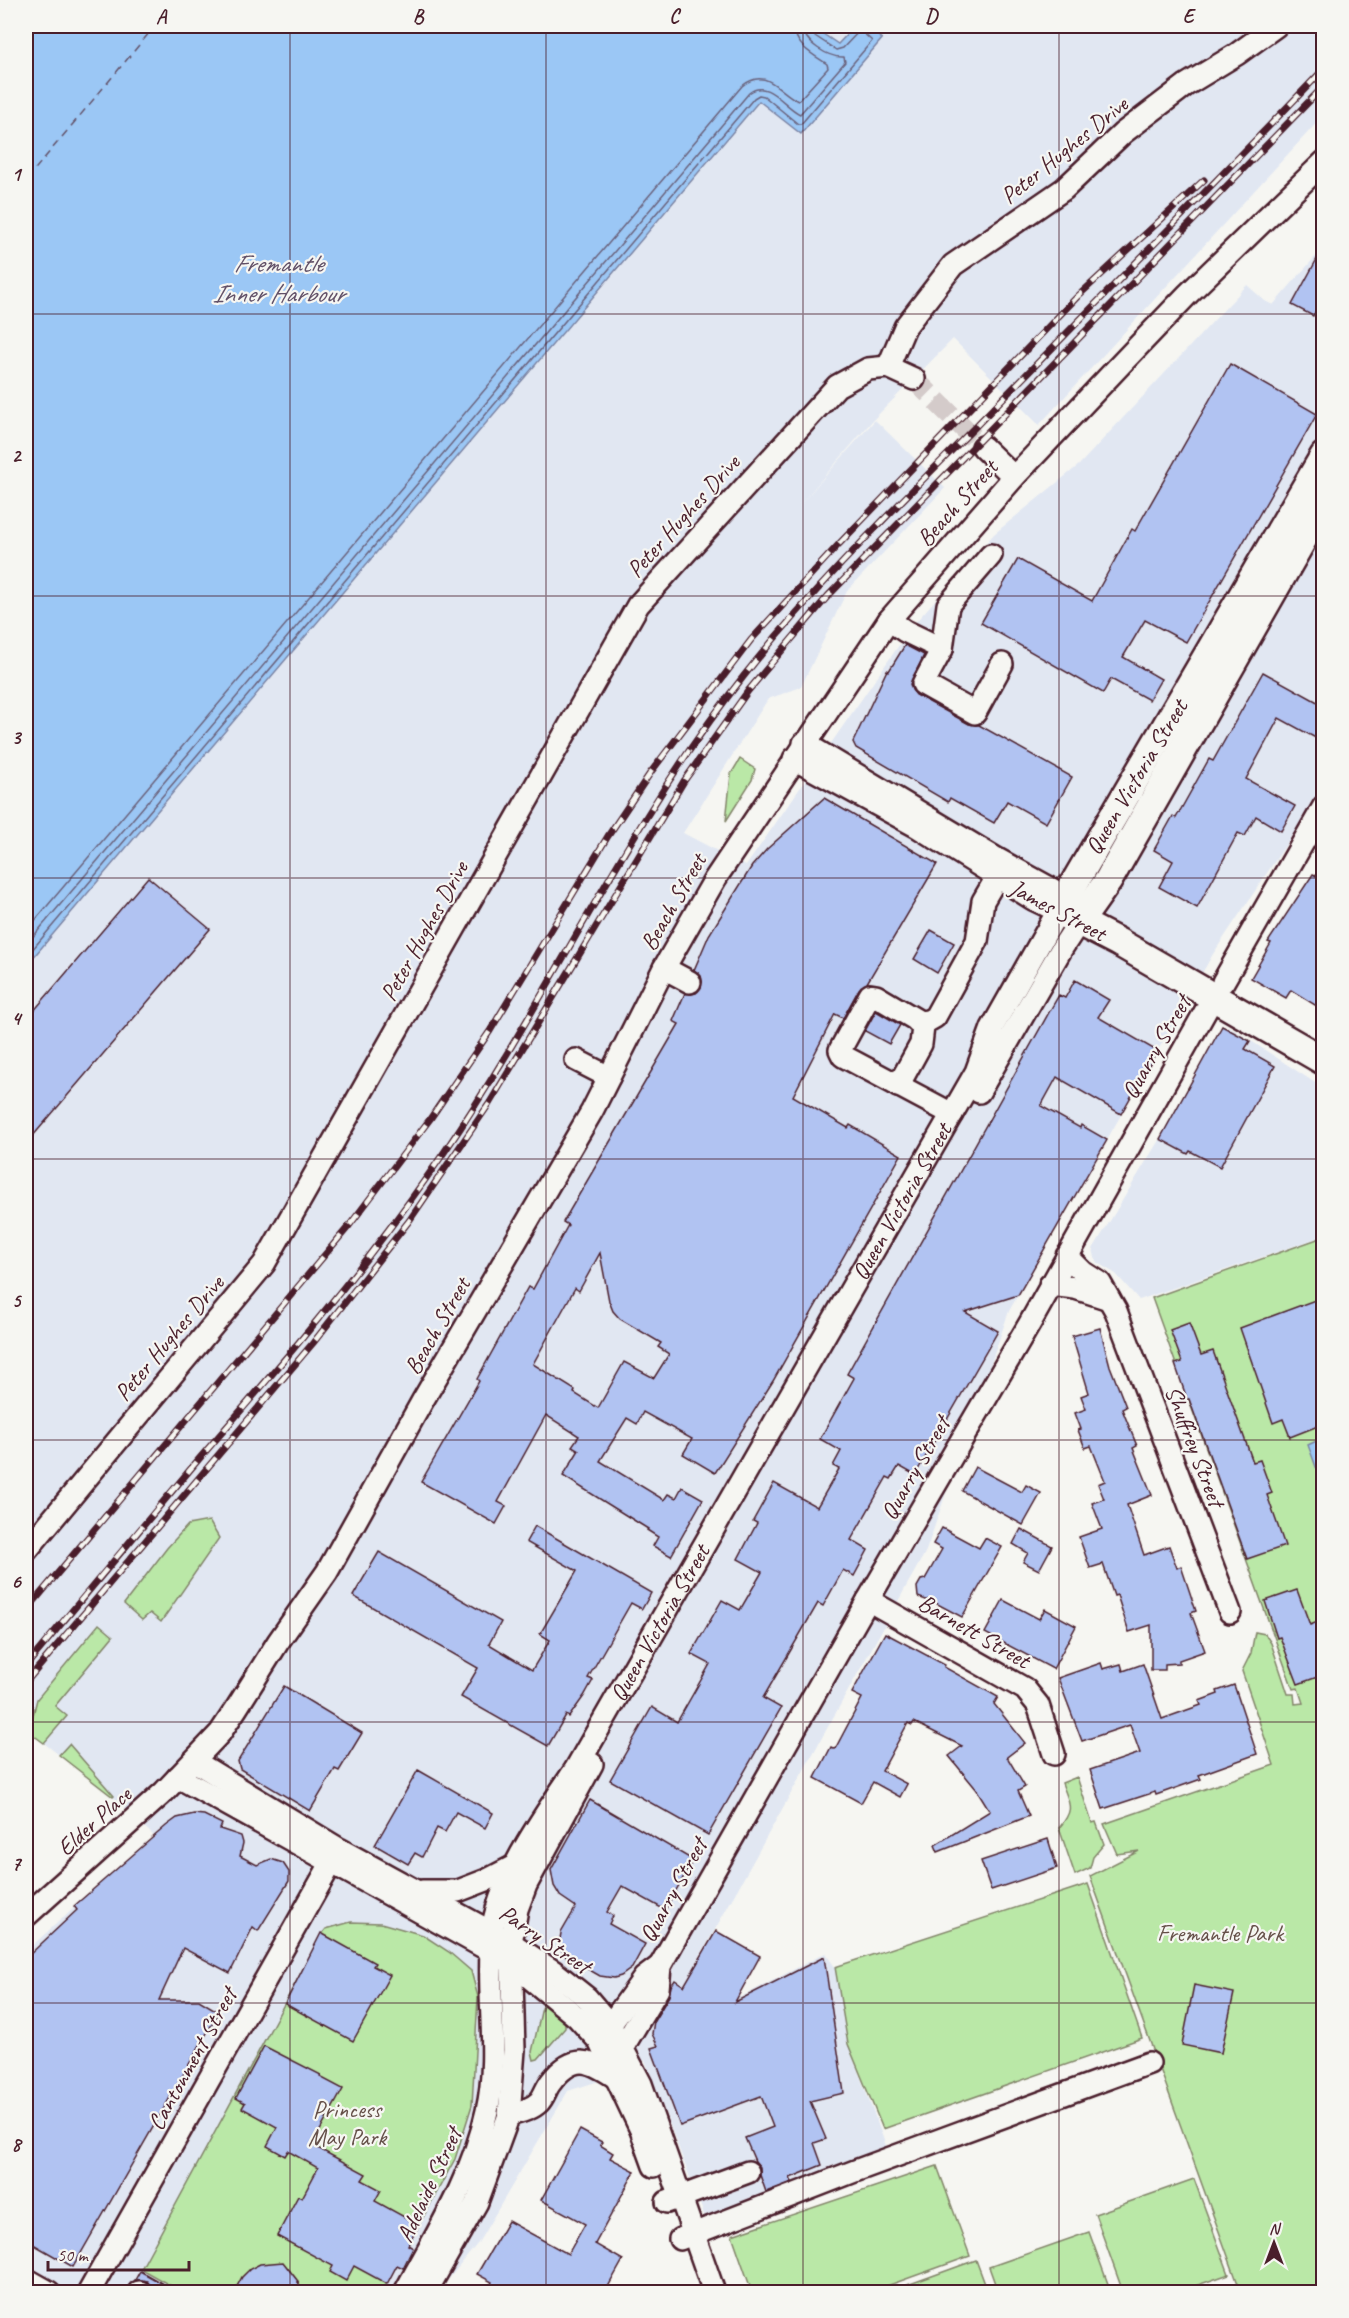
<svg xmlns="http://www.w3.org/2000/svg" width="1349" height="2318" font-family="Caveat,sans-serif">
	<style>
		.built { fill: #e1e7f2 }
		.green { fill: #bae8a7; stroke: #828469; stroke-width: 1.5 }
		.water { fill: #9bc7f5; stroke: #7b84a4; stroke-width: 1.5 }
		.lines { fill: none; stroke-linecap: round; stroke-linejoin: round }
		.shore { stroke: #6a627c; stroke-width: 1.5 }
		.ferry { stroke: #625168; stroke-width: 1.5; stroke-dasharray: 8 6; stroke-linecap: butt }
		.building { fill: #b1c3f2; stroke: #4a1f2b; stroke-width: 1.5; fill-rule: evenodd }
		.minor-tunnel { stroke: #d4cbca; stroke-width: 21; stroke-dasharray: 21 10; stroke-linecap: butt }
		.minor-casing { stroke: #4a1f2b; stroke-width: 26 }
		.major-casing { stroke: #4a1f2b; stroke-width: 32 }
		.minor { stroke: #f6f6f2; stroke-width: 21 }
		.major { stroke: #f6f6f2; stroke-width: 27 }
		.rail-casing { stroke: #4a1f2b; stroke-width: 7 }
		.rail { stroke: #f6f6f2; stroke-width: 4.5; stroke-dasharray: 14; stroke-linecap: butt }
		.grid { fill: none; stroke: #4a1f2b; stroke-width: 1.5; stroke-opacity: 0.55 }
		.labels { text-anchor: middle; stroke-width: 4.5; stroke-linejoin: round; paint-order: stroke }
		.street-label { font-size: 24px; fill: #4a1f2b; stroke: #f6f6f2 }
		.park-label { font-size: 24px; fill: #66514a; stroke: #f6f6f2 }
		.water-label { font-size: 26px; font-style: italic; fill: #625168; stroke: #f6f6f2 }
		.neatline { fill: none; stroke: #4a1f2b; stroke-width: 2 }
		.grid-label { font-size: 20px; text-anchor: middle; font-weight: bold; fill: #4a1f2b }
	</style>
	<rect width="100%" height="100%" fill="#f6f6f2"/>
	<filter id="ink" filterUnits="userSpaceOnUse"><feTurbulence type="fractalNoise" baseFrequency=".0167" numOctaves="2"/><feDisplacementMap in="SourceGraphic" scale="12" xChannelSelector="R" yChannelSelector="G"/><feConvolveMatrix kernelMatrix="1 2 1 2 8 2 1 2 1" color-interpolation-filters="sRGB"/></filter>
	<g filter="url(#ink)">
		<g class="built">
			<path d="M818,26h37l-17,18 -23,-16z"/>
			<path d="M865,26h458v90l-284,309 -86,-86 -80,81 -76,88 78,-88 70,68 -98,103 -46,96 -33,12 -85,134 63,33 167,-241 81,-91 85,-69 168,-180 18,16 8,4 50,-57v541l-110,165 -204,357 -83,240 -233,418 48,28 84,-44 10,14 13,77 41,110 -182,68 -62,-162 -43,20 -34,11 -90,152 -39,48 2,1h-415v-341l128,-115 -41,-39 -82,-64 8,-32 66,-83 -68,81 -8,33 -3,5v-771l734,-865 41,32 81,-94z"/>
			<path d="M1228,1026l95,62v148l-184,64 -23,-26 -20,-12 -3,-13z"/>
		</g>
		<g class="green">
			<path d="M740,759l15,10 -3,11 -26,41 5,-47z"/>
			<path d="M1323,1237v1055h-82l-151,-416 49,-25 -22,3 -13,-30 170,-59 -32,-94 9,-18 4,-21 10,2 6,9 17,51h6l1,10 8,-1 -5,-15 -5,1 -141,-391z"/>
			<path d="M209,1521l10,17 -58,84 -11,-9 -8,7 -18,-16 43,-56 21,-23z"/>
			<path d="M99,1624l14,12 -58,70 12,10 -23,27 -15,-11 8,-33z"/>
			<path d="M69,1744l45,52 -1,1 -54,-42z"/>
			<path d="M1077,1777l15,46 4,-1 8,22 -11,13 -3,11 -15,7 -16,-47c16,-19 11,-23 3,-45z"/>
			<path d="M1088,1884l54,154 -259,91 -35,-85 -13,-77z"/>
			<path d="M351,1922l30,1 42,12 26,17 22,19 7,26 -6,108 -17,54 -73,133h-200l-41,-23 181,-335 4,-5z"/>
			<path d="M551,2004l14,17v7l-27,31 -4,1 -2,-8 9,-40 2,-7z"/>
			<path d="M937,2166l33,90 -100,36h-118l-20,-57z"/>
			<path d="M1194,2179l35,95 -51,18h-55l-28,-78z"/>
			<path d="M1089,2232l22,60h-113l-9,-25z"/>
			<path d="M976,2260l12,32h-100z"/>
		</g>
		<g class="water">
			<path d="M26,26h792l-2,3 22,15 17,-18h10l17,13 -81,95 -42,-33 -733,865z"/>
			<path d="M1323,1438v48l-15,-41z"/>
		</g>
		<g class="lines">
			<g class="shore">
				<path d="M26,931l716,-845c24,-20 37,6 56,15l30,-33 -1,-4c-15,-10 -33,-19 -33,-38"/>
				<path d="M26,945l723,-852c19,-15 35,14 51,21l45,-52 -1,-5c-15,1 -41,-14 -41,-31"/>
				<path d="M26,957l728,-859 5,-3 5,1 34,28h3l71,-83 -12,-11 -17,18 -7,2 -24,-16 -1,-8"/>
			</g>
			<path class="ferry" d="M26,180l129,-154"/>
		</g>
		<g class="building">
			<path d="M1323,248v49l-10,19 -21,-11z"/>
			<path d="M1230,364l87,50 -131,228 -41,-22 -22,37 38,22 -12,21 -38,-21 -8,14 -122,-70 37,-64 74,42 40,-72 3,2z"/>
			<path d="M905,645l19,10 -14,29 2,6 4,5 53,29 10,1 93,52 -26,46 -39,-22 -13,22 -44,-25 -2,4 -92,-54 -3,-6 34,-72 2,1z"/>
			<path d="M1263,672l60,33v37l-44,-24 -33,61 49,27 -14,25 -25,-15 -11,20 -7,-3 -41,75 -38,-21 14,-26 -19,-11 19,-34 3,2 33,-59 4,2z"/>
			<path d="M824,798l113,66 -70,119 -8,6 -16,29 -8,-4 -42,82 55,32 2,-3 51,30 -128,226 -58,92 -32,-19 9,-15 -49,-27 -6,12 -10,-6 -27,43 64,39 4,-6 8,4 6,-11 21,12 -32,57 -18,-10 5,-9 -11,-7 1,-1 -85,-53 16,-26 -7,-4 7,-10 -33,-21 -48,87 8,4 -10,18 -75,-42 58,-101 -2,-2 51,-92 5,2 35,-64 -5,-3 116,-198 -6,-3 12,-28h11l5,-6v-11l-7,-6 15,-35 43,-69 15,-17zM600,1253l9,48 4,10 7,8 41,24 -3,4 11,7 -15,24 -30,-16 -26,46 -24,-15 1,-3 -42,-26 42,-76 4,3z"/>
			<path d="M1313,874l10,6v130l-32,-20 -5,8 -35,-20 20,-35 -3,-1z"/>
			<path d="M148,877l62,52 -184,215v-124z"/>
			<path d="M931,930l23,13 -17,30 -23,-14z"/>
			<path d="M1075,980l34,20 -11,17 59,34 -36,63 -64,-37 -16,29 39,22 1,-3 26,15 -89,155 -53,17 33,19 -83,144 -16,-9 -8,13 -4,-2 -36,63 17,10 -14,26 -11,-6 -20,36 -5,-3 -55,95 18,10 -73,127 -98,-55 42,-73 25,15 33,-58 -19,-10 31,-54 18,10 22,-38 -24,-13 19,-36 -4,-2 21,-38 43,24 22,-38 -6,-3 8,-15 -21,-12 34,-61 -7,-4 205,-367 7,-12 6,3z"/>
			<path d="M876,1011l24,14 -11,19 -24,-13z"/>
			<path d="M1222,1026l28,15 -5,8 30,17 -55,101 -30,-16 -2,3 -28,-15z"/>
			<path d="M1323,1297v127l-33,13 -7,-18 -10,4 -33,-95z"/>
			<path d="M1189,1323l12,32 12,-4 40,111 7,-2 12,33 -5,2 18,51 -38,13 -58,-160h-2l-12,-35 7,-2 -12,-32z"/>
			<path d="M1100,1328l10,38 16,41 -4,2 15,37 -4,2 19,47 -25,10 17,50 25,-9 8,22 4,-2 15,45 -5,2 14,38 -26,9v3l-14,1v6h-14v-45l-22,7 -12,-37 -3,1 -11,-32 -13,4 -11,-31 23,-8 -10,-26 12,-4 -6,-15 7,-3 -14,-35 -6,2 -7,-18 3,-1 -6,-16 11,-4 -5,-13 8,-3 -17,-57z"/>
			<path d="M975,1467l47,25 4,-7 15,8 -18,32 -61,-34z"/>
			<path d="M535,1526l116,67 -9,16 -11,-6 -43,75 5,2 -9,16 -15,21 -3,-2 -18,31 -87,-49 17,-29 -125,-72 26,-44 122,70 -12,22 43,26 18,-30 -10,-6 37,-63 -51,-29z"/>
			<path d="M942,1528l37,20 6,-10 17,9 -40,70 -32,-17h-4l-8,-3 -1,-10 4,-7 4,-1 17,-30 -9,-5z"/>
			<path d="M1021,1529l31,17 -13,24 -16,-8 5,-9 -15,-9z"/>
			<path d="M1297,1590l13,35 13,-5v55l-25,9 -18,-47 -3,1 -12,-37z"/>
			<path d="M1003,1600l36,19 6,-10 31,17 -23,43 -68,-36z"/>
			<path d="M885,1633l60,32 -1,2 54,30 -4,7 31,39 -18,14 18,30 -7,4 11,25 -91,36 -3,-7 55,-34 -13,-21 -28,-34 13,-10 -48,-24 -2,3 -4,-2 -26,48 25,13 -7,13 -27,-15 -12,21 -46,-25 16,-31 4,2 27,-51 -10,-5z"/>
			<path d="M1101,1663l2,6 18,-5 2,7 20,-7 19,55 39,-14 -2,-4 19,-7 -1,-3 17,-6 23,69 -58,21 2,4 -45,16 -1,-3 -52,17 -13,-39 50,-17 -10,-28 -48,16 -24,-63z"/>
			<path d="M284,1686l78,47 -23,38 -4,-2 -25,42 -70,-42 -2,-8z"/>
			<path d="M418,1770l75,43 -8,15 -29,-16 -11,20 -8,-4 -15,29 -7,-4 -7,11 -33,-19z"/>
			<path d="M590,1800l103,60 -28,50 -43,-24 -15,26 6,4 -4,8 36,20 -13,24 -11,8 -7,2 -14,-2 -35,-20 -6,-11 2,-12 15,-26 -16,-11 -6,-10 -3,-16z"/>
			<path d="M194,1814l10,1 18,9 -2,5 21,7 2,7 -3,13 17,9 14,-6 12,4 6,9v9l-31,50 -5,-4 -23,46 -47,-25 -24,52h40l20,12 -146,255 -47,-27v-282l51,-48 -3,-4 92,-80 11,-8z"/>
			<path d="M1048,1839l9,29 -66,22 -10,-29z"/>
			<path d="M716,1931l44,25 -25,46 89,-45 20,136 -34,8 16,38 -12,4 8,22 -32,13 2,4 -26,10 -6,-17v-8l-5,-6 -10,-23 28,-11 -12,-31 -81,30 -29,-78 7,-2 -6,-12 2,-13 15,-25 2,-10 4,-6 9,6z"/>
			<path d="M321,1933l54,30 -2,3 17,9 -37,66 -68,-37z"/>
			<path d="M1194,1985l40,8 -13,60 -39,-8z"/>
			<path d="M264,2046l57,29 -1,2 23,12 -31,56 54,29 -4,6 19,10 -6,11 44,24 -11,20 5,3 -10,20 -6,-3 -10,19 -33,-18 -8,15 -16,-9 3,-6 -56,-30 21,-40 4,2 16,-30 -30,-17 -3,5 -18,-10 10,-19 -35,-19 3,-5 -9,-5z"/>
			<path d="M580,2130l22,12 -2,3 13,8 -3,5 25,13 -40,73 28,16 -18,32h-108l-8,-4 3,-6 -15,-8 31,-53 60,33 17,-30 -44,-24z"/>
			<path d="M283,2262l14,18 5,12h-68l8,-15 8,-8 10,-5z"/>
			<path d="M140,2271l37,21h-24l-2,-6 -4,-5 -12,-1z"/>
		</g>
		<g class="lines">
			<path class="minor-tunnel" d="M914,379l69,68"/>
			<defs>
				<g id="minor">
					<path d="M888,367l17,-40 48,-62 111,-76 59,-56 63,-48 51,-31 39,-28"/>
					<path d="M983,447l31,30"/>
					<path d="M889,620l16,11 37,18 -19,35 52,29 27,-49"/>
					<path d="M942,649l6,-44 43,-50"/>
					<path d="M804,743l193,116 69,38"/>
					<path d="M664,968l26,14"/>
					<path d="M1223,982l101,-176"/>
					<path d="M576,1060l33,17"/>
					<path d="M898,1086l23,-42 2,-17 -6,-6"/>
					<path d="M979,1092l83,-144 17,-26"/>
					<path d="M952,1114l-109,-58 -3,-6 30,-55 6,1 44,26 8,-1 7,-4 42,-76 6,-40 14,-24"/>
					<path d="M1067,1256l16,16 17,11 16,28 114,301"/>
					<path d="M1050,1285l25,3 34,11"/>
					<path d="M26,1551l238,-287 374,-659 199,-219 31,-17 20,-2 26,12"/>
					<path d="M868,1600l157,89 13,16 16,49"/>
					<path d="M194,1761l145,88 172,94 42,28 34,27 23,27 31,59 73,208"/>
					<path d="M178,1777l334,186 65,54 22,24 42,89 13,36"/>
					<path d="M422,1891h36l31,-12 27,-14"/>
					<path d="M26,1916l138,-124 56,-59 16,-24 42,-67 49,-70 96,-172 169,-289 72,-143 51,-89 174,-259 125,-143 108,-114 66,-69 136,-132"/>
					<path d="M603,2035l41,-57 16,-12"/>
					<path d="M611,2063l12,-16 35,-58 2,-23 15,-27 193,-339 162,-277 184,-327"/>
					<path d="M509,2115c10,-3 22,-5 30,-13 5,-5 7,-14 12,-20 23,-30 39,-22 67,-3"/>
					<path d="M667,2202l81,-30"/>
					<path d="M680,2239l175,-68 294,-108"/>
					<path d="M26,2279l23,13"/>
					<path d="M89,2292l248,-439"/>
					<path d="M139,2292h1"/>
					<path id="s1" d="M405,2292c31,-57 68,-116 82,-181 13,-58 -1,-118 5,-177 5,-53 53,-120 83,-164l401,-698 16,-44 66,-117 -25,-12 -115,-72 -124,-68"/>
					<path d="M426,2292l51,-90 32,-87 5,-65 -3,-107 6,-34 9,-24 66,-121"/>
				</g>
				<g id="major">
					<path d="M1324,456l-266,455 60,31 206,119"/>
					<path d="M1079,922l29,-41 216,-379"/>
				</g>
			</defs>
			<use href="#minor" class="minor-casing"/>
			<use href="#major" class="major-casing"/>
			<use href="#minor" class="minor"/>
			<use href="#major" class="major"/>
			<defs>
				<g id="rail">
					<path d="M26,1611l323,-385 81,-107 60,-88 118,-195 43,-64 100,-132 88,-96 239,-248 126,-116"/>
					<path d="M26,1666c57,-69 115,-138 173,-207 86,-99 172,-199 246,-308 105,-154 182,-327 298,-474 71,-90 153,-170 233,-251 116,-119 233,-237 348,-357"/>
					<path d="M26,1682l287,-339 96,-122 80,-117 195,-323 64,-90 80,-95 496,-510"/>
				</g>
			</defs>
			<use href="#rail" class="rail-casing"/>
			<use href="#rail" class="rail"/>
		</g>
	</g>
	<path class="grid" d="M290,26v2266M546,26v2266M803,26v2266M1059,26v2266M26,314h1298M26,596h1298M26,878h1298M26,1159h1298M26,1440h1298M26,1722h1298M26,2003h1298"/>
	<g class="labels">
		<g class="street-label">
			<text transform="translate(1064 150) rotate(-39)" y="8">Peter Hughes Drive</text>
			<text transform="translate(957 503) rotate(-48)" y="8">Beach Street</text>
			<text transform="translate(683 516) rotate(-48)" y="8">Peter Hughes Drive</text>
			<text transform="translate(1136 777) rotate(-59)" y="8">Queen Victoria Street</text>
			<text transform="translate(673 902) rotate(-60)" y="8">Beach Street</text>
			<text transform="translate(1058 910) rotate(28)" y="8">James Street</text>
			<text transform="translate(424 931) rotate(-61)" y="8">Peter Hughes Drive</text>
			<text transform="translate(1156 1047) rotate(-60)" y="8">Quarry Street</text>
			<text dy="8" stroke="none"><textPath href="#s1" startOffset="1218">Queen Victoria Street</textPath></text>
			<text transform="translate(437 1326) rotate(-60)" y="8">Beach Street</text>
			<text transform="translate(169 1338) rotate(-50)" y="8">Peter Hughes Drive</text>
			<text transform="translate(1195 1446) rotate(69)" y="8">Shuffrey Street</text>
			<text transform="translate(915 1468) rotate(-60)" y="8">Quarry Street</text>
			<text dy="8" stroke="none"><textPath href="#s1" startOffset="732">Queen Victoria Street</textPath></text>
			<text transform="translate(974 1631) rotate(30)" y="8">Barnett Street</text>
			<text transform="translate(94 1821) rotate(-42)" y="8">Elder Place</text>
			<text transform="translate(673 1890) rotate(-61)" y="8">Quarry Street</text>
			<text transform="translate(545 1939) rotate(34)" y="8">Parry Street</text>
			<text transform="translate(192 2059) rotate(-61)" y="8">Cantonment Street</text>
			<text transform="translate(429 2185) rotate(-65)" y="8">Adelaide Street</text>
		</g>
		<g class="park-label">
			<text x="1220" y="1941">Fremantle Park</text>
			<text x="347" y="2117">Princess<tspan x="347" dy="28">May Park</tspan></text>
		</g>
		<g class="water-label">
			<text x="278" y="272">Fremantle<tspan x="278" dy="30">Inner Harbour</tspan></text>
		</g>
	</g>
	<rect width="1349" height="2318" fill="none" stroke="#f6f6f2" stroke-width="66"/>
	<g transform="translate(1274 2243)" stroke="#f6f6f2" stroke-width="4.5" paint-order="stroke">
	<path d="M0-4.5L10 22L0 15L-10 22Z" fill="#4a1f2b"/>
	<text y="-9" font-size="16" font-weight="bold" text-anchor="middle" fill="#4a1f2b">N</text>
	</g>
	<path d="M48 2261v9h141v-9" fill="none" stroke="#4a1f2b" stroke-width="3"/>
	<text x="57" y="2261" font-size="18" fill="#4a1f2b" stroke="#f6f6f2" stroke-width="4.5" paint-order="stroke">50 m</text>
	<rect x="33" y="33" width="1283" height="2252" class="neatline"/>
	<g class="grid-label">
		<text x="161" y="23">A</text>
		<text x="418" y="23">B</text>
		<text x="674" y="23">C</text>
		<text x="931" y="23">D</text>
		<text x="1188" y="23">E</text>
		<text x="16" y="181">1</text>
		<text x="16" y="462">2</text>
		<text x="16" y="744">3</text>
		<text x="16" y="1025">4</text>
		<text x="16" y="1307">5</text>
		<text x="16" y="1588">6</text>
		<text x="16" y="1870">7</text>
		<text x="16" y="2151">8</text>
	</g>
</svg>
